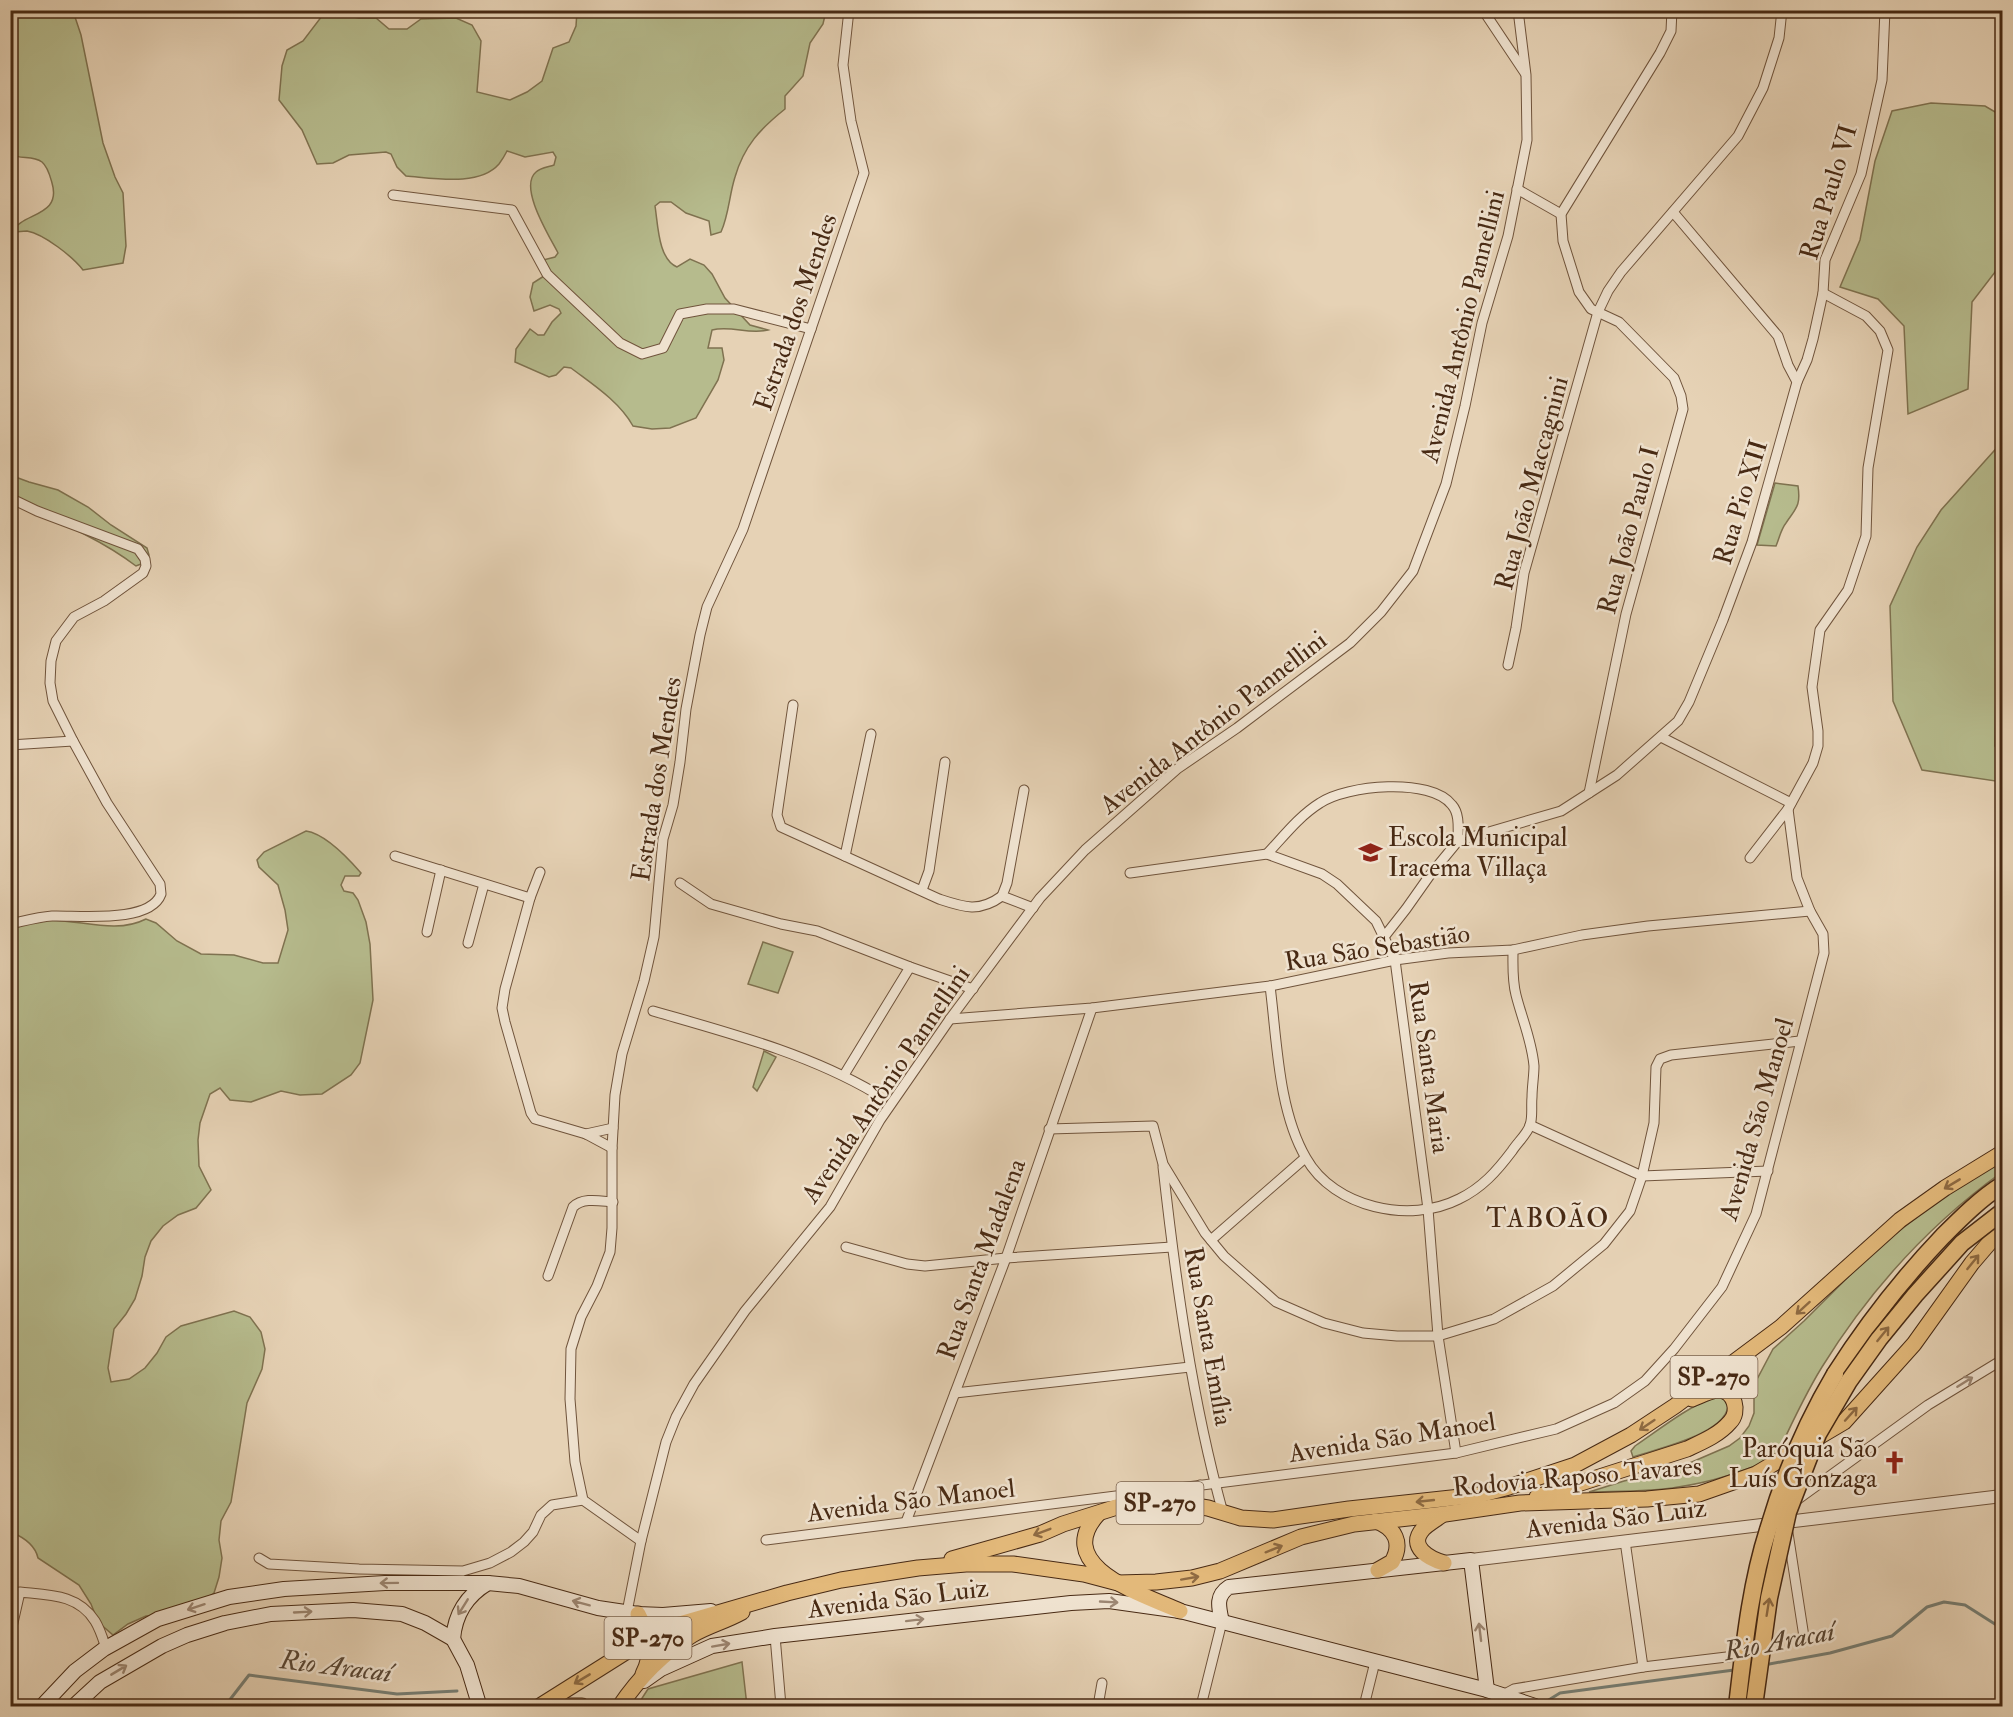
<svg xmlns="http://www.w3.org/2000/svg" width="2013" height="1717" font-family="'IM FELL Double Pica',serif">
	<style>
		.green { fill: #b6bb8d; stroke: #7f7250; stroke-width: 1.5 }
		.lines { fill: none; stroke-linecap: round; stroke-linejoin: round }
		.stream { stroke: #777e73; stroke-width: 3 }
		.minor-casing { stroke: #70543c; stroke-width: 11 }
		.tertiary-casing { stroke: #70543c; stroke-width: 14 }
		.secondary-casing { stroke: #482a14; stroke-width: 16 }
		.primary-casing { stroke: #482a14; stroke-width: 17 }
		.trunk-casing { stroke: #482a14; stroke-width: 19 }
		.minor { stroke: #efe2cf; stroke-width: 9 }
		.tertiary { stroke: #efe2cf; stroke-width: 12 }
		.secondary { stroke: #efe2cf; stroke-width: 14 }
		.primary { stroke: #e3b97a; stroke-width: 15 }
		.trunk { stroke: #e3b97a; stroke-width: 16 }
		.trunk-bridge-casing { stroke: #482a14; stroke-width: 19; stroke-linecap: butt }
		.trunk-bridge { stroke: #e3b97a; stroke-width: 16 }
		.oneway { stroke: #8e6a42 }
		.oneway2 { stroke: #9c8672 }
		.labels { text-anchor: middle; stroke-width: 5; stroke-linejoin: round; paint-order: stroke }
		.shield { fill: #efe2cf; stroke: #7a614c; stroke-width: 1.5 }
		.shield-label { font-size: 24px; font-weight: bold; fill: #482a14 }
		.street-label { font-size: 26px; fill: #482a14; stroke: #efe2cf }
		.poi-label { font-size: 26px; fill: #482a14; stroke: #efe2cf; text-anchor: start }
		.neighbourhood-label { font-size: 27px; letter-spacing: 1.5px; fill: #482a14; stroke: #efe2cf }
		.water-label { font-size: 27px; font-style: italic; fill: #584634; stroke: #efe2cf }
	</style>
	<rect width="100%" height="100%" fill="#e6d2b5"/>
	<filter id="stains"><feTurbulence type="fractalNoise" baseFrequency=".00333" numOctaves="4"/><feColorMatrix values="0 0 0 0 .2 0 0 0 0 .09 0 0 0 0 .02 0 0 0 .5 -.17"/></filter>
	<radialGradient id="worn" r=".72"><stop offset=".6" stop-color="#630" stop-opacity="0"/><stop offset="1" stop-color="#630" stop-opacity=".3"/></radialGradient>
	<g class="green">
		<path d="M10,11h63l8,24 22,108 12,34 8,16 3,53 -3,17 -40,7c-10,-13 -39,-36 -56,-39 -4,0 -10,1 -15,1 10,-20 50,-15 40,-49 -2,-7 -4,-16 -10,-21 -10,-7 -22,-2 -31,-8z"/>
		<path d="M577,11h249l-3,13 -13,19 -7,33 -18,20v13c-25,20 -41,37 -50,68 -6,19 -6,37 -14,55l-10,3 -2,-14 -23,-8 -15,-11h-11l-5,4c3,18 3,53 22,61l13,-8 14,6 8,9 13,24 25,27 18,5c-19,5 -37,-5 -56,0l-4,18h14l2,12 -6,20 -22,38 -26,10 -18,1 -19,-3c-14,-25 -41,-42 -62,-58l-7,-1 -8,8 -7,2 -34,-15 1,-13 14,-20 8,6h6l8,-13 9,-9 -2,-4 -9,-4 -16,6 -4,-14 3,-14 11,-7 -1,-16 12,-3 3,-4c-8,-16 -40,-66 -22,-81 4,-4 12,-5 18,-7l2,-8 -3,-5 -28,5 -18,-6c-2,4 -5,9 -8,13 -20,23 -66,14 -93,12l-9,-9 -6,-13 -5,-2 -37,3 -16,8 -16,1 -15,-34 -23,-30 3,-34 5,-16 16,-9 22,-29 34,6h17l13,11h18l14,-10 35,-1 16,7 9,16 -4,51 33,8 17,-8 15,-11 11,-33 16,-6 7,-16z"/>
		<path d="M1931,103l54,3 17,10v147l-30,39 -4,87 -60,25 -4,-88 -26,-27 -38,-12 20,-47 15,-79 17,-50z"/>
		<path d="M2002,442v239l-6,7 -1,58 7,5v31l-80,-12 -29,-69 -3,-95 27,-59 24,-37z"/>
		<path d="M10,475l19,7 29,8 30,17 23,18 36,23 2,7 -8,9 -5,2c-38,-29 -82,-46 -125,-65z"/>
		<path d="M1775,483l23,3c3,20 -2,22 -12,37 -5,6 -7,16 -10,23l-19,-1z"/>
		<path d="M306,831c20,3 42,27 55,42l-2,3h-14l-4,9 3,6 9,2 5,7 8,22 4,22 3,56 -13,63 -9,12 -29,19 -22,1 -19,-4 -30,11 -21,-2 -10,-12 -10,6 -10,29 -2,17 1,26 12,24 -15,18 -18,7 -15,11 -12,15 -6,16 -3,19 -7,23 -9,15 -12,15 -6,39 3,14 18,-3 16,-11 12,-15 9,-16 15,-11 53,-15 16,6 11,15 4,17 -3,20 -15,34 -16,99 -10,19 -2,19 3,18 -3,19 -5,16 -16,11 -35,12h-17l-18,8 -15,11 -15,-13 -7,-18 -12,-19 -41,-27c-3,-14 -15,-21 -27,-26l-1,-600c41,-30 93,9 136,-13l10,4 21,18 24,13 33,1 29,8h15l10,-33 -3,-20 -7,-25 -19,-18 -2,-7 7,-8z"/>
		<path d="M763,942l30,10 -15,41 -30,-9z"/>
		<path d="M764,1051l12,6 -19,34 -4,-4z"/>
		<path d="M2002,1160v12c-72,52 -133,119 -180,195 -18,29 -32,60 -46,90 -32,15 -64,25 -98,30 -29,5 -60,4 -89,5l35,-11 54,-13 51,-22 11,-8 9,-12 5,-13v-28l19,-36 31,-28 61,-61 29,-25 36,-28 48,-33z"/>
		<path d="M1714,1397h8l6,5c4,31 -72,47 -95,55l-2,-6 4,-5c25,-17 51,-38 79,-49z"/>
		<path d="M742,1662l5,44h-110l11,-17z"/>
	</g>
	<g class="lines">
		<g class="stream">
			<path d="M1764,1665l66,-12 62,-17 35,-29 17,-5 21,3 33,21 4,-1"/>
			<path d="M1547,1701l13,-8 174,-23"/>
			<path d="M490,1705l2,1"/>
			<path d="M225,1706l24,-31 148,19 60,-3"/>
		</g>
		<defs>
			<g id="minor">
				<path d="M1483,10l42,63"/>
				<path d="M1517,189l44,25"/>
				<path d="M393,195l119,15 35,64 73,69 22,11 21,-6 17,-34 27,-5h27l77,20"/>
				<path d="M1797,382l10,-22 6,-21 10,-46 2,-33 36,-86 21,-94 3,-70"/>
				<path d="M10,498l27,13 101,38 7,10 1,7 -3,7 -39,28 -30,16 -18,24 -5,20 -1,22 3,18 20,40 34,62 53,81 1,10c-11,30 -83,21 -109,22 -14,1 -28,5 -42,8"/>
				<path d="M1508,665l8,-37 8,-55 74,-261 10,-21 13,-19 117,-136 25,-48 16,-50 3,-28"/>
				<path d="M793,705l-16,110 4,12 158,72c24,8 40,14 63,-3"/>
				<path d="M1661,737l130,66"/>
				<path d="M10,745l63,-4"/>
				<path d="M1024,790l-17,93 -5,13 31,12"/>
				<path d="M1589,793l37,-179 57,-205 -2,-13 -7,-18 -55,-56 -28,-13 -12,-17 -16,-51 -2,-27 99,-161 11,-22 1,-21"/>
				<path d="M1267,854c16,-17 32,-38 53,-51 26,-18 111,-26 132,2 8,9 6,24 6,36"/>
				<path d="M395,856l135,42"/>
				<path d="M845,856l26,-122"/>
				<path d="M1750,858l38,-49 25,-46 5,-17v-15l-6,-44 8,-57 28,-40 18,-54 2,-68 20,-118 -8,-19 -14,-15 -43,-23"/>
				<path d="M540,872l-10,26 -25,91 -3,19 3,14 26,91 4,6 51,15 26,14"/>
				<path d="M1130,873l137,-19 55,20 15,10 39,37 19,39 33,249 10,127 18,117"/>
				<path d="M680,883l31,21 70,20 36,7 93,36 63,22"/>
				<path d="M922,890l7,-19 16,-109"/>
				<path d="M427,932l14,-62"/>
				<path d="M1384,937l22,-28 24,-34 28,-34 103,-30 56,-36 61,-54 11,-19 34,-82 29,-78 45,-160 -9,-17 -10,-29 -105,-124"/>
				<path d="M468,943l16,-59"/>
				<path d="M1270,986c7,54 8,124 36,172 28,50 104,66 153,41 23,-11 38,-28 53,-48 5,-8 16,-18 18,-26 3,-8 1,-19 2,-28 0,-10 2,-21 2,-31 -2,-25 -12,-47 -18,-71 -4,-15 -3,-30 -3,-45"/>
				<path d="M653,1011c76,22 154,42 222,82"/>
				<path d="M950,1019l142,-11 178,-22 125,-26 53,-7 65,-3 69,-15 66,-9 162,-15"/>
				<path d="M844,1075l66,-108"/>
				<path d="M1530,1125l112,51 126,-5"/>
				<path d="M1049,1129l104,-3 10,38 42,69 19,23 52,46 48,21 39,10 34,3h41l56,-17 59,-33 51,-42 26,-33 12,-35 12,-53 2,-56 4,-8 11,-4 129,-14"/>
				<path d="M586,1134l27,-6"/>
				<path d="M1163,1167c13,117 29,233 60,346"/>
				<path d="M1211,1240l94,-82"/>
				<path d="M846,1247l61,17 18,2 81,-8 166,-11"/>
				<path d="M548,1276l25,-69c10,-10 27,-6 40,-5"/>
				<path d="M955,1393l235,-26"/>
				<path d="M1794,1502l134,-97 74,-45"/>
				<path d="M1177,1503l23,-18"/>
				<path d="M906,1522l100,-264 86,-250"/>
				<path d="M1788,1533l16,104"/>
				<path d="M766,1540l690,-87 100,-24 58,-26 31,-22 29,-32 48,-62 34,-73 68,-261 -1,-19 -13,-23 -13,-33 -9,-69"/>
				<path d="M641,1541l-58,-41 -8,-38 -5,-63 1,-50 10,-32 16,-31 13,-34 2,-24v-80l3,-53 7,-41 22,-73 10,-44 9,-98 10,-34 7,-43 6,-53 14,-74 7,-28 36,-78 121,-356 -13,-52 -8,-56 6,-55"/>
				<path d="M1625,1541l18,126"/>
				<path d="M259,1558l10,6 90,5 104,2 27,-8 21,-11 13,-10 9,-10 8,-17 11,-10 31,-5"/>
				<path d="M627,1612l14,-71 25,-99 10,-25 18,-33 51,-73 85,-104 50,-87 70,-101 90,-121 45,-48 92,-81 60,-41 113,-85 31,-31 32,-41 33,-87 19,-78 17,-83 26,-87 19,-96 -1,-65 -8,-65"/>
				<path d="M10,1636l10,-44c29,3 58,2 75,29 5,8 8,18 11,27"/>
				<path d="M775,1636l6,70"/>
				<path d="M1501,1696l13,-7 129,-22 117,-14"/>
				<path d="M1098,1706l4,-23"/>
				<path d="M1201,1706l21,-84"/>
				<path d="M1364,1706l11,-44"/>
			</g>
			<path id="tertiary" d="M1471,1560l531,-64"/>
			<g id="secondary">
				<path d="M1222,1622c-3,-14 -7,-26 7,-35l242,-27 16,130"/>
				<path d="M453,1639c2,-25 13,-43 35,-56"/>
				<path d="M644,1681l17,-12 51,-23 63,-10 296,-33 38,-2 71,10 307,79 48,16"/>
				<path d="M42,1706l33,-35 29,-22 54,-30 71,-22 55,-8 101,-6h103l31,3 79,22 40,6 25,1 48,-4"/>
				<path d="M74,1706l26,-24 62,-36 25,-11 38,-12 46,-9 82,-4 49,4 23,9 28,16 14,26 11,36v5"/>
			</g>
			<g id="primary">
				<path d="M1537,1497l150,-48c15,-7 32,-14 43,-27 10,-10 5,-31 -11,-32 -8,0 -19,6 -27,9"/>
				<path d="M1098,1514c-48,53 47,81 82,97"/>
				<path d="M1443,1514c-6,5 -14,9 -20,15 -16,18 7,30 21,34"/>
				<path d="M1376,1521c19,7 27,22 16,41l-14,8"/>
				<path d="M952,1559l88,-25 23,-10 54,-17 27,-4h33l31,5 33,10 32,2 76,-11 130,-14 30,-8 66,-22 56,-30 44,-29 106,-79 119,-107 45,-32 57,-35"/>
				<path d="M638,1614c11,20 16,40 5,60"/>
				<path d="M540,1706l108,-68 25,-12 114,-33 54,-13 77,-12 48,-4h47l71,10 34,9 38,-1 36,-4 28,-7 81,-34 53,-13 91,-10 75,-11 127,-4 52,-5 57,-20 88,-52 70,-78 58,-81 30,-35"/>
				<path d="M568,1706h14"/>
				<path d="M620,1706c18,-27 44,-54 72,-71 15,-9 34,-14 50,-23"/>
			</g>
			<path id="trunk" d="M1835,1374c32,-50 67,-95 108,-138 18,-18 38,-38 59,-51"/>
		</defs>
		<use href="#minor" class="minor-casing"/>
		<use href="#tertiary" class="tertiary-casing"/>
		<use href="#secondary" class="secondary-casing"/>
		<use href="#primary" class="primary-casing"/>
		<use href="#trunk" class="trunk-casing"/>
		<use href="#minor" class="minor"/>
		<use href="#tertiary" class="tertiary"/>
		<use href="#secondary" class="secondary"/>
		<use href="#primary" class="primary"/>
		<use href="#trunk" class="trunk"/>
		<defs>
			<g id="trunk-bridge">
				<path d="M1737,1706c7,-58 13,-120 31,-176 16,-55 38,-107 67,-156"/>
				<path d="M1754,1706l15,-108 19,-86 30,-78 31,-53 30,-42 36,-44 47,-52 40,-31"/>
			</g>
		</defs>
		<use href="#trunk-bridge" class="trunk-bridge-casing"/>
		<use href="#trunk-bridge" class="trunk-bridge"/>
	</g>
	<defs><path id="oneway-shaft" d="M-6 0H5M1.5-3L5.5 0L1.5 3" fill="none" stroke-width="1.6" stroke-linecap="round" stroke-linejoin="round" transform="scale(1.5)"/></defs>
	<g class="oneway">
		<use href="#oneway-shaft" transform="translate(1952 1184) rotate(149)"/>
		<use href="#oneway-shaft" transform="translate(1973 1262) rotate(-51)"/>
		<use href="#oneway-shaft" transform="translate(1803 1308) rotate(138)"/>
		<use href="#oneway-shaft" transform="translate(1883 1334) rotate(-51)"/>
		<use href="#oneway-shaft" transform="translate(1851 1414) rotate(-48)"/>
		<use href="#oneway-shaft" transform="translate(1647 1425) rotate(146)"/>
		<use href="#oneway-shaft" transform="translate(1425 1501) rotate(174)"/>
		<use href="#oneway-shaft" transform="translate(1042 1532) rotate(159)"/>
		<use href="#oneway-shaft" transform="translate(1274 1549) rotate(-22)"/>
		<use href="#oneway-shaft" transform="translate(1190 1578) rotate(-10)"/>
		<use href="#oneway-shaft" transform="translate(1768 1607) rotate(-81)"/>
		<use href="#oneway-shaft" transform="translate(582 1679) rotate(149)"/>
	</g>
	<g class="oneway2">
		<use href="#oneway-shaft" transform="translate(1965 1382) rotate(-32)"/>
		<use href="#oneway-shaft" transform="translate(389 1583) rotate(179)"/>
		<use href="#oneway-shaft" transform="translate(1109 1602) rotate(3)"/>
		<use href="#oneway-shaft" transform="translate(581 1603) rotate(-165)"/>
		<use href="#oneway-shaft" transform="translate(196 1607) rotate(162)"/>
		<use href="#oneway-shaft" transform="translate(463 1607) rotate(122)"/>
		<use href="#oneway-shaft" transform="translate(303 1612) rotate(-3)"/>
		<use href="#oneway-shaft" transform="translate(915 1620) rotate(-7)"/>
		<use href="#oneway-shaft" transform="translate(1480 1632) rotate(-97)"/>
		<use href="#oneway-shaft" transform="translate(721 1645) rotate(-10)"/>
		<use href="#oneway-shaft" transform="translate(119 1670) rotate(-31)"/>
	</g>
	<defs>
		<symbol id="school-bare" viewBox="-9 -9 18 18"><path d="M0-5L7-2L0 1L-7-2ZM-4 1L0 2.5L4 1V4Q0 6-4 4Z" fill="#8f2418" stroke="#efe2cf" stroke-width="2.5" paint-order="stroke"/></symbol>
		<symbol id="church-bare" viewBox="-9 -9 18 18"><path d="M-1.2-6h2.4v3.5h3.3v2.4h-3.3V6h-2.4V-.1h-3.3v-2.4h3.3Z" fill="#8f2418" stroke="#efe2cf" stroke-width="2.5" paint-order="stroke"/></symbol>
	</defs>
	<g fill-rule="evenodd">
		<use href="#school-bare" x="1354" y="836" width="33" height="33"/>
		<use href="#church-bare" x="1878" y="1446" width="33" height="33"/>
	</g>
	<g class="labels">
		<g class="shield">
			<rect x="1670.5" y="1356" width="87" height="42" rx="4.5"/>
			<rect x="1116.5" y="1482" width="87" height="42" rx="4.5"/>
			<rect x="604.5" y="1617" width="87" height="42" rx="4.5"/>
		</g>
		<g class="shield-label">
			<text x="1714" y="1385">SP-270</text>
			<text x="1160" y="1511">SP-270</text>
			<text x="648" y="1646">SP-270</text>
		</g>
		<g class="street-label">
			<text transform="translate(1828 192) rotate(-73)" y="9">Rua Paulo VI</text>
			<text transform="translate(795 312) rotate(-71)" y="9">Estrada dos Mendes</text>
			<text transform="translate(1462 326) rotate(-76)" y="9">Avenida Antônio Pannellini</text>
			<text transform="translate(1531 483) rotate(-75)" y="9">Rua João Maccagnini</text>
			<text transform="translate(1740 502) rotate(-73)" y="9">Rua Pio XII</text>
			<text transform="translate(1628 530) rotate(-75)" y="9">Rua João Paulo I</text>
			<text transform="translate(1213 722) rotate(-38)" y="9">Avenida Antônio Pannellini</text>
			<text transform="translate(656 779) rotate(-81)" y="9">Estrada dos Mendes</text>
			<text transform="translate(1377 947) rotate(-9)" y="9">Rua São Sebastião</text>
			<text transform="translate(1430 1067) rotate(82)" y="9">Rua Santa Maria</text>
			<text transform="translate(885 1084) rotate(-56)" y="9">Avenida Antônio Pannellini</text>
			<text transform="translate(1756 1119) rotate(-74)" y="9">Avenida São Manoel</text>
			<text transform="translate(981 1259) rotate(-70)" y="9">Rua Santa Madalena</text>
			<text transform="translate(1209 1336) rotate(80)" y="9">Rua Santa Emília</text>
			<text transform="translate(1392 1437) rotate(-9)" y="9">Avenida São Manoel</text>
			<text transform="translate(1577 1476) rotate(-5)" y="9">Rodovia Raposo Tavares</text>
			<text transform="translate(911 1500) rotate(-7)" y="9">Avenida São Manoel</text>
			<text transform="translate(1616 1518) rotate(-7)" y="9">Avenida São Luiz</text>
			<text transform="translate(898 1598) rotate(-7)" y="9">Avenida São Luiz</text>
		</g>
		<g class="poi-label">
			<text x="1388" y="846">Escola Municipal<tspan x="1388" dy="30">Iracema Villaça</tspan></text>
			<text x="1877" y="1457" text-anchor="end">Paróquia São<tspan x="1877" dy="30">Luís Gonzaga</tspan></text>
		</g>
		<g class="neighbourhood-label">
			<text x="1548" y="1227">TABOÃO</text>
		</g>
		<g class="water-label">
			<text transform="translate(1779 1641) rotate(-11)" y="9">Rio Aracaí</text>
			<text transform="translate(336 1666) rotate(7)" y="9">Rio Aracaí</text>
		</g>
	</g>
	<rect width="2013" height="1717" fill="none" stroke="#e6d2b5" stroke-width="36"/>
	<rect x="12" y="12" width="1989" height="1693" fill="none" stroke="#482a14" stroke-width="3"/>
	<rect x="18" y="18" width="1977" height="1681" fill="none" stroke="#482a14" stroke-width="1.5"/>
	<rect width="100%" height="100%" filter="url(#stains)"/>
	<rect width="100%" height="100%" fill="url(#worn)"/>
</svg>
